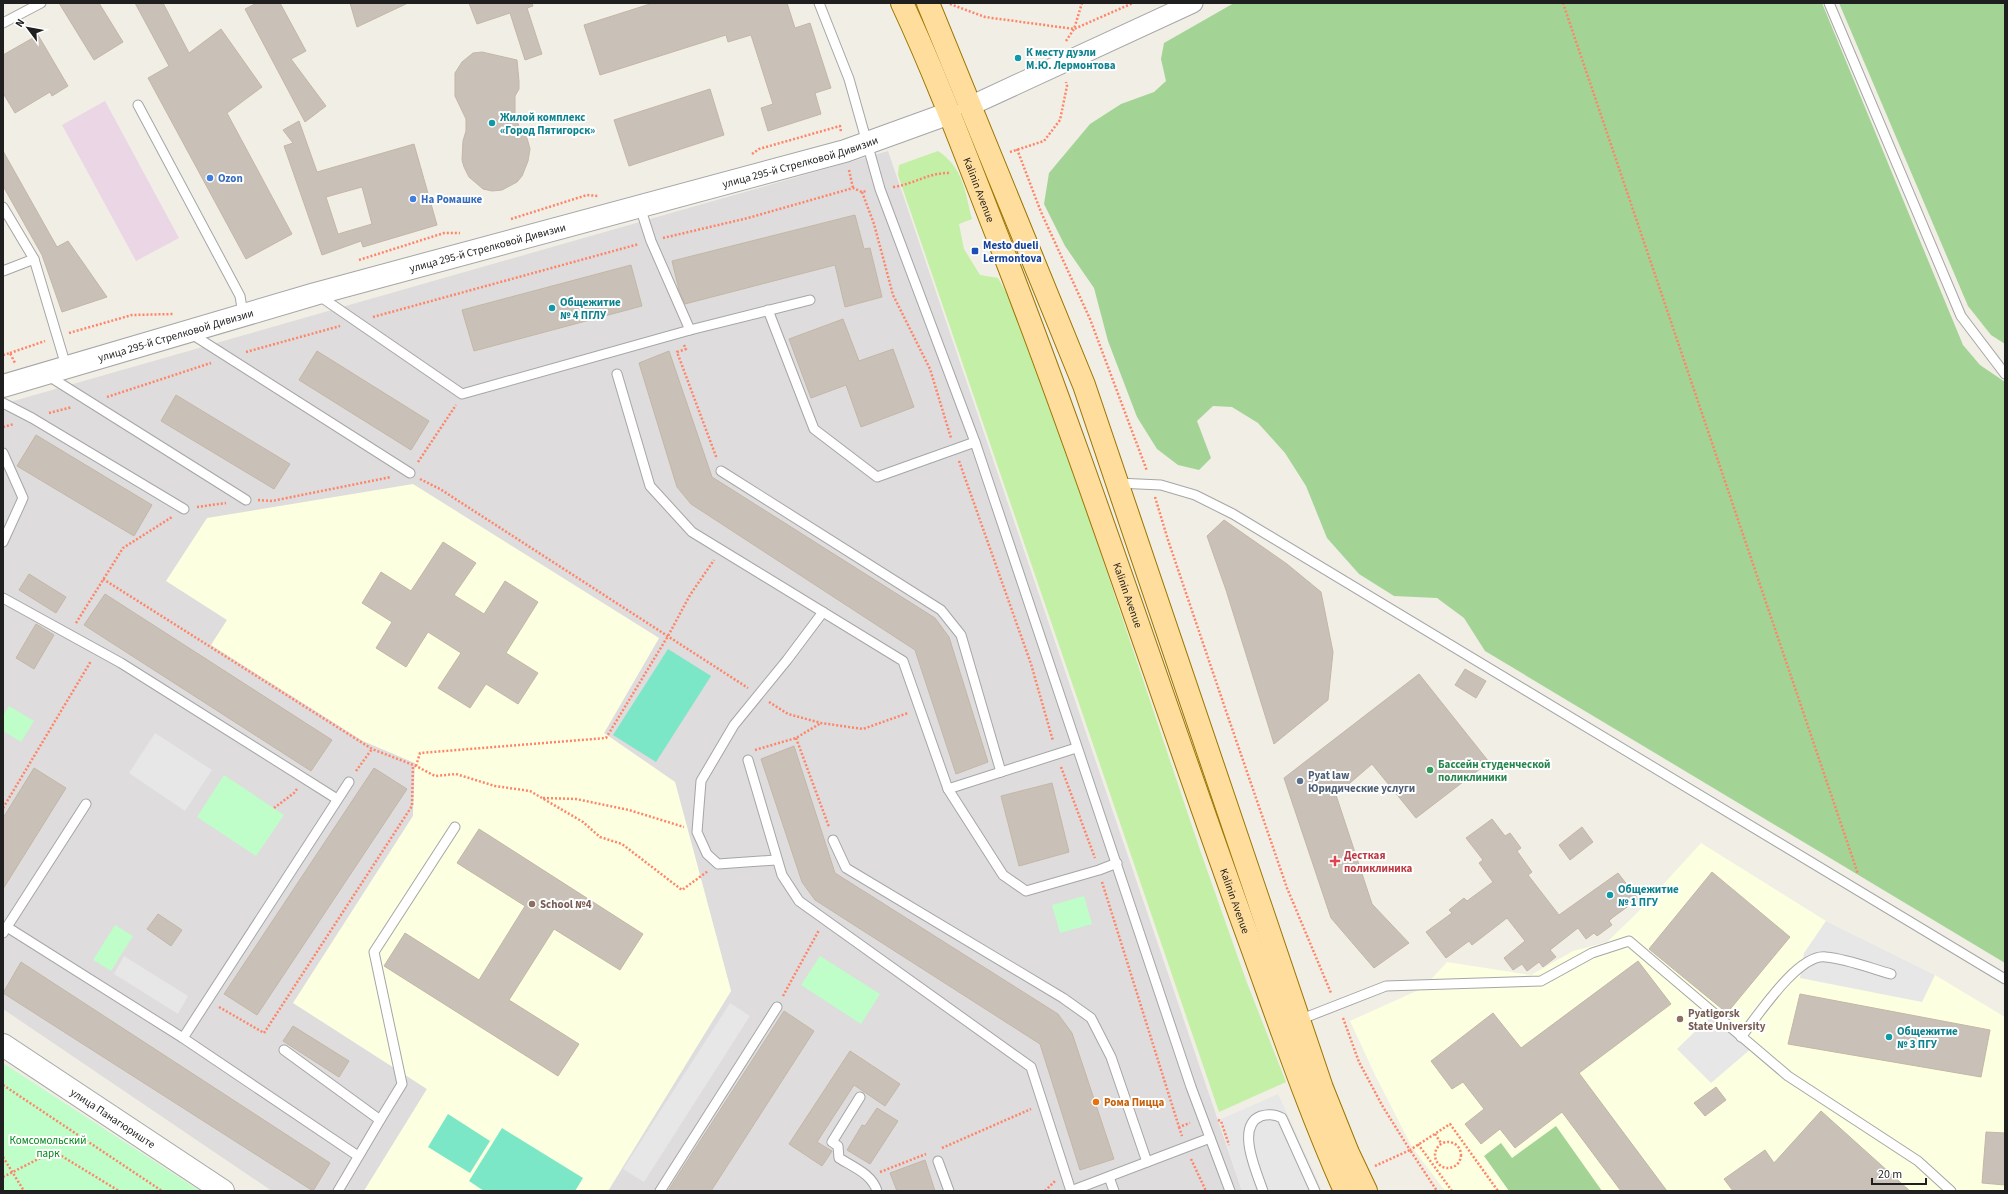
<svg xmlns="http://www.w3.org/2000/svg" width="2008" height="1194" font-family="'Source Sans 3',sans-serif">
	<style>
		.residential { fill: #dedcdc }
		.industrial { fill: #ebd6e5 }
		.education { fill: #fcffe0 }
		.grass { fill: #c4efa6 }
		.forest { fill: #a3d496 }
		.park { fill: #bffec9 }
		.pitch { fill: #7ce7c7 }
		.parking { fill: #e7e7e7 }
		.building { fill: #c9c1b7; stroke: #c4b6a6; fill-rule: evenodd }
		.lines { fill: none; stroke-linecap: round; stroke-linejoin: round }
		.service-casing { stroke: #a6a6a6; stroke-width: 11 }
		.minor-casing { stroke: #a6a6a6; stroke-width: 21 }
		.tertiary-casing { stroke: #a6a6a6; stroke-width: 24 }
		.primary-casing { stroke: #9b7500; stroke-width: 24 }
		.path { stroke: #ff8468; stroke-width: 2.5; stroke-dasharray: 2 2; stroke-linecap: butt }
		.service { stroke: #fff; stroke-width: 9 }
		.minor { stroke: #fff; stroke-width: 19 }
		.tertiary { stroke: #fff; stroke-width: 22 }
		.primary { stroke: #ffdd9c; stroke-width: 22 }
		.culture-dot { fill: #0f9aa8; stroke: #fff; stroke-width: 1.5 }
		.shop-dot { fill: #3f7fe0; stroke: #fff; stroke-width: 1.5 }
		.transit-dot { fill: #1a4fb4; stroke: #fff; stroke-width: 1.5 }
		.leisure-dot { fill: #2e9e5b; stroke: #fff; stroke-width: 1.5 }
		.service-dot { fill: #5c6f8a; stroke: #fff; stroke-width: 1.5 }
		.health-dot { fill: #e0444e; stroke: #fff; stroke-width: 1.5 }
		.education-dot { fill: #8d6e63; stroke: #fff; stroke-width: 1.5 }
		.food-dot { fill: #e8710a; stroke: #fff; stroke-width: 1.5 }
		.labels { text-anchor: middle; stroke-width: 4; stroke-linejoin: round; paint-order: stroke }
		.culture-label { font-size: 11px; font-weight: bold; fill: #0d838f; stroke: #fff; text-anchor: start }
		.street-label { font-size: 11px; fill: #1f1f1f; stroke: #fff }
		.shop-label { font-size: 11px; font-weight: bold; fill: #366cbe; stroke: #fff; text-anchor: start }
		.transit-label { font-size: 11px; font-weight: bold; fill: #164399; stroke: #fff; text-anchor: start }
		.leisure-label { font-size: 11px; font-weight: bold; fill: #27864d; stroke: #fff; text-anchor: start }
		.service-label { font-size: 11px; font-weight: bold; fill: #4e5e75; stroke: #fff; text-anchor: start }
		.health-label { font-size: 11px; font-weight: bold; fill: #be3a42; stroke: #fff; text-anchor: start }
		.education-label { font-size: 11px; font-weight: bold; fill: #785e54; stroke: #fff; text-anchor: start }
		.food-label { font-size: 11px; font-weight: bold; fill: #c56008; stroke: #fff; text-anchor: start }
		.park-label { font-size: 11px; fill: #018918; stroke: #fff }
	</style>
	<rect width="100%" height="100%" fill="#f1eee5"/>
	<path class="residential" d="M888,151l354,1040h-634l123,-200 -56,-209 -71,-49 55,-95 -432,-18 -15,24 151,97 52,22 -2,53 -119,187 133,86 -63,102h-92l-269,-182v-605z"/>
	<path class="industrial" d="M105,101l74,137 -43,23 -74,-136z"/>
	<g class="education">
		<path d="M413,484l246,154 -55,95 71,49 56,209 -123,200h-244l63,-102 -134,-86 120,-187 2,-53 -52,-22 -152,-96 16,-25 -61,-39 41,-63z"/>
		<path d="M1701,843l125,78 109,54 70,42v174h-560l-33,-44 -36,-70 -26,-56 73,-33 24,-26 84,13 42,-24 34,-9 31,-30z"/>
	</g>
	<path class="grass" d="M938,151c25,16 27,41 34,68l-13,5 5,25 16,26 18,3 20,35 52,149 131,391 46,130 39,99 -67,30 -321,-937 1,-10z"/>
	<g class="forest">
		<path d="M1234,3h588l141,342 17,20 25,17v581l-520,-312 -21,-33 -27,-20 -43,-2 -35,-22 -32,-36 -21,-52 -21,-33 -27,-30 -26,-16 -19,-1 -16,15 14,37 -12,12 -21,-5 -21,-16 -20,-32 -29,-76 -14,-53 -29,-42 -21,-42 5,-31 41,-49 31,-20 33,-12 12,-11 -5,-22 3,-16z"/>
		<path d="M1839,3h166v341l-14,-9 -23,-29z"/>
		<path d="M1556,1126l46,65h-93l-25,-35 17,-13 11,15z"/>
	</g>
	<g class="park">
		<path d="M9,706l25,15 -13,21 -18,-11v-15z"/>
		<path d="M224,775l60,40 -28,41 -59,-39z"/>
		<path d="M1084,896l8,28 -32,9 -8,-28z"/>
		<path d="M115,925l18,11 -22,35 -18,-11z"/>
		<path d="M820,956l60,38 -19,30 -60,-39z"/>
		<path d="M3,1063l197,128h-197z"/>
	</g>
	<g class="pitch">
		<path d="M668,649l43,27 -55,86 -43,-27z"/>
		<path d="M448,1114l42,27 -20,32 -42,-26z"/>
		<path d="M502,1128l81,50 -8,13h-91l-15,-10z"/>
	</g>
	<g class="parking">
		<path d="M155,733l57,37 -27,41 -56,-38z"/>
		<path d="M1826,921l109,54 -13,27 -122,-24 4,-25z"/>
		<path d="M124,956l64,40 -10,18 -64,-40z"/>
		<path d="M730,1003l20,13 -106,166 -21,-13z"/>
		<path d="M1713,1014l40,33 -42,36 -34,-34z"/>
		<path d="M1278,1094l43,94 -7,3h-72l-23,-71z"/>
	</g>
	<g class="building">
		<path d="M59,3h40l24,39 -29,18z"/>
		<path d="M135,3h28l26,50 32,-24 41,58 -35,26 65,121 -46,25 -98,-181 21,-12z"/>
		<path d="M257,3h23l26,48 -15,8 35,47 -21,16 -60,-113z"/>
		<path d="M350,3h58l-51,24z"/>
		<path d="M469,3h63l1,3 -6,2 15,46 -17,6 -15,-47 -33,11z"/>
		<path d="M653,3h134l8,25 15,-5 21,65 -16,5 6,21 -53,17 -7,-23 12,-4 -22,-69 -23,7 -2,-7 -126,40 -16,-50z"/>
		<path d="M38,35l30,51 -16,10 -2,-4 -35,21 -12,-20v-38z"/>
		<path d="M482,52l35,8 2,21v8l-4,7v17l4,14 8,11 3,11 -2,12 -6,15 -5,6 -15,8 -10,1 -9,-2 -14,-12 -5,-10 -2,-7 1,-19 3,-10v-12l-11,-23v-23l7,-11 11,-9z"/>
		<path d="M710,89l14,46 -95,31 -15,-46z"/>
		<path d="M299,121l18,51 97,-28 23,81 -74,22 -2,-6 -39,14 -38,-109 9,-3 -10,-13zM362,187l10,37 -34,10 -12,-37z"/>
		<path d="M3,151l54,96 11,-6 39,56 -45,15 -20,-57 -39,-69z"/>
		<path d="M855,215l9,34 6,-1 12,49 -37,10 -10,-42 -150,39 -6,-14 -7,-29z"/>
		<path d="M631,265l11,41 -168,45 -12,-41z"/>
		<path d="M843,319l16,42 34,-12 21,58 -53,20 -15,-42 -35,13 -22,-59z"/>
		<path d="M317,351l112,70 -18,29 -112,-70z"/>
		<path d="M669,351l43,126 223,141 14,19 39,125 -32,12 -41,-124 -224,-146 -14,-17 -38,-124z"/>
		<path d="M176,395l114,69 -16,25 -113,-68z"/>
		<path d="M36,435l116,70 -18,31 -117,-70z"/>
		<path d="M1224,520l63,44 34,28 12,60 -5,48 -54,44 -48,-154 -19,-54z"/>
		<path d="M443,542l33,21 -22,32 30,19 21,-33 33,21 -32,51 32,20 -20,31 -32,-20 -16,24 -32,-20 23,-35 -33,-21 -22,35 -30,-19 16,-26 -30,-19 19,-31 30,19z"/>
		<path d="M29,574l37,23 -10,16 -37,-23z"/>
		<path d="M105,594l227,146 -21,31 -227,-146z"/>
		<path d="M36,624l18,11 -20,34 -18,-11z"/>
		<path d="M1465,669l21,12 -10,17 -21,-13z"/>
		<path d="M1419,674l70,88 -73,56 -44,-54 -36,31 36,109 37,39 -35,25 -43,-50 -47,-140z"/>
		<path d="M794,746l41,127 223,141 14,19 42,126 -34,11 -40,-126 -225,-144 -13,-18 -41,-123z"/>
		<path d="M34,768l32,20 -63,101v-71z"/>
		<path d="M374,768l33,21 -150,226 -33,-21z"/>
		<path d="M1052,783l17,69 -50,14 -18,-70z"/>
		<path d="M1492,819l13,17 5,-3 11,15 -4,3 15,21 -4,3 31,40 59,-42 20,26 -26,19 -3,3 3,4 -15,11 -3,-3 -8,6 -8,-11 -28,22 6,7 -13,10 -4,-5 -12,9 -5,-7 -9,6 -9,-12 21,-17 -18,-23 -35,27 -3,-4 -23,17 -20,-26 26,-19 -3,-3 15,-12 3,3 26,-19 -14,-19 4,-3 -17,-22z"/>
		<path d="M1582,827l11,15 -23,18 -11,-15z"/>
		<path d="M479,829l164,105 -23,36 -66,-41 -45,71 70,44 -21,32 -174,-110 21,-33 74,47 46,-74 -68,-43z"/>
		<path d="M1712,872l78,65 -63,76 -78,-64z"/>
		<path d="M158,914l24,16 -11,16 -24,-17z"/>
		<path d="M1638,961l33,43 -92,69 88,118h-46l-59,-79 -47,36 -15,-19 -19,15 -16,-20 19,-15 -21,-27 -11,7 -21,-28 62,-48 28,35z"/>
		<path d="M21,962l309,201 -17,28 -310,-198z"/>
		<path d="M1800,994l190,36 -9,47 -193,-33z"/>
		<path d="M784,1011l30,20 -103,160h-43z"/>
		<path d="M293,1026l56,35 -10,16 -56,-36z"/>
		<path d="M850,1051l50,33 -15,22 -31,-21 -37,57 15,9 -10,15 -33,-22z"/>
		<path d="M1716,1087l10,13 -21,16 -11,-13z"/>
		<path d="M877,1108l21,13 -28,43 -23,-14 15,-25 3,1z"/>
		<path d="M1821,1111l89,80h-177l-9,-12 41,-29 9,13z"/>
		<path d="M1986,1132l19,1v52l-23,-2z"/>
		<path d="M925,1160l10,31h-38l-7,-18z"/>
	</g>
	<g class="lines">
		<defs>
			<g id="service">
				<path d="M819,3l30,76 31,110 95,253 216,645 39,104"/>
				<path d="M1829,3l132,313 44,58"/>
				<path d="M3,23l38,-20"/>
				<path d="M138,105l102,191 3,18"/>
				<path d="M3,207l31,52 32,107"/>
				<path d="M640,207l11,34 39,89 120,-30"/>
				<path d="M3,271l31,-12"/>
				<path d="M318,295l144,99 228,-64"/>
				<path d="M768,310l46,119 63,48 98,-35"/>
				<path d="M190,333l220,140"/>
				<path d="M617,374l33,112 42,46 211,129 45,128 55,86 23,16 73,-21 18,-7"/>
				<path d="M47,375l199,125"/>
				<path d="M3,403l29,15 152,91"/>
				<path d="M3,453l20,45 -20,44"/>
				<path d="M721,471l220,139 20,25 40,137"/>
				<path d="M1117,483l44,2 34,10 38,19 772,465"/>
				<path d="M3,598l118,65 216,136"/>
				<path d="M748,760l34,115 17,26 232,166 40,124 139,-53"/>
				<path d="M948,789l128,-41"/>
				<path d="M833,840l13,28 217,130 28,20 20,39 36,105"/>
				<path d="M776,860l-58,4 -11,-10 -10,-22 4,-51 33,-56 53,-65 36,-48"/>
				<path d="M7,927l176,111 175,118"/>
				<path d="M3,933l83,-129"/>
				<path d="M1299,1020l87,-34 155,-5 51,-28 37,-12 159,135 130,85 33,30"/>
				<path d="M1741,1037c16,-20 57,-84 85,-80 21,2 44,11 65,17"/>
				<path d="M183,1038l166,-256"/>
				<path d="M284,1050l96,70 -42,71"/>
				<path d="M860,1097l-28,45 6,4 1,12c14,9 33,16 38,33"/>
				<path d="M380,1120l22,-36 -28,-132 81,-125"/>
				<path d="M938,1161l11,30"/>
				<path d="M1109,1177l5,14"/>
				<path d="M660,1191l117,-184"/>
				<path d="M1263,1191c-6,-18 -28,-65 -2,-75 7,-2 14,-2 21,2l33,73"/>
			</g>
			<path id="minor" d="M970,106l223,-103"/>
			<g id="tertiary">
				<path id="s1" d="M3,386l312,-92 530,-143 105,-38"/>
				<path id="s2" d="M3,1045l220,146"/>
			</g>
			<g id="primary">
				<path id="s3" d="M902,3c35,75 64,153 94,230 89,228 164,460 247,690 33,90 63,181 102,268"/>
				<path d="M928,3l156,382 238,703 26,65 18,38"/>
			</g>
		</defs>
		<use href="#service" class="service-casing"/>
		<use href="#minor" class="minor-casing"/>
		<use href="#tertiary" class="tertiary-casing"/>
		<use href="#primary" class="primary-casing"/>
		<g class="path">
			<path d="M1563,3l295,871"/>
			<path d="M950,4l35,13 89,12 59,-26"/>
			<path d="M1066,41l8,-12 8,-26"/>
			<path d="M1017,149l24,63 49,107 57,152"/>
			<path d="M1010,152l34,-11 16,-21 7,-34 -1,-4"/>
			<path d="M752,154l7,-5 81,-23 1,6"/>
			<path d="M849,170l4,18"/>
			<path d="M893,187c22,-3 36,-15 58,-14"/>
			<path d="M862,192l12,32 19,71 37,74 21,69"/>
			<path d="M511,219l76,-24 11,1"/>
			<path d="M663,238l85,-20 105,-30 9,4 4,-1"/>
			<path d="M359,260l85,-27h16"/>
			<path d="M373,317l266,-73"/>
			<path d="M69,333l63,-18 42,-1"/>
			<path d="M684,345l2,4 -9,3 40,107"/>
			<path d="M246,352l94,-26"/>
			<path d="M10,353l35,-12"/>
			<path d="M3,355l7,-2 5,10"/>
			<path d="M107,397l104,-34"/>
			<path d="M49,413l23,-6"/>
			<path d="M3,427l11,-3"/>
			<path d="M959,461l72,203 22,77"/>
			<path d="M418,462l38,-57"/>
			<path d="M420,479l20,10 308,199"/>
			<path d="M1155,497l13,43 57,168 62,180 44,105"/>
			<path d="M258,500l14,1 119,-24"/>
			<path d="M197,507l29,-4"/>
			<path d="M103,579l269,170 44,17 19,10 21,-2 39,12 35,5 53,31 17,15 22,7 60,46 26,-19"/>
			<path d="M76,623l47,-75 49,-31"/>
			<path d="M769,702l19,12 33,9 42,6 45,-16"/>
			<path d="M796,738l33,89"/>
			<path d="M755,750l41,-12 25,-15"/>
			<path d="M416,766l4,-13 186,-15 62,-102 22,-41 24,-35"/>
			<path d="M1061,767l34,91"/>
			<path d="M356,771l16,-22"/>
			<path d="M543,798l33,1 53,11 55,17"/>
			<path d="M3,808l88,-147"/>
			<path d="M274,808l20,-15 3,-4"/>
			<path d="M1102,882l77,245 11,-4"/>
			<path d="M783,996l36,-66"/>
			<path d="M219,1007l45,26 148,-227 1,-41"/>
			<path d="M1343,1018l16,44 24,45 27,43 40,-26 48,67"/>
			<path d="M3,1085l159,106"/>
			<path d="M1218,1120l3,1 8,24"/>
			<path d="M1179,1127l3,9"/>
			<path d="M1435,1134l6,9"/>
			<circle cx="1448" cy="1155" r="13"/>
			<path d="M1418,1144l34,47"/>
			<path d="M942,1148l89,-39"/>
			<path d="M3,1157l21,34"/>
			<path d="M1191,1159l15,32"/>
			<path d="M1375,1166l35,-16 27,41"/>
			<path d="M880,1172l46,-18"/>
			<path d="M3,1177l43,-22h14l59,36"/>
			<path d="M1045,1191l10,-10"/>
		</g>
		<use href="#service" class="service"/>
		<use href="#minor" class="minor"/>
		<use href="#tertiary" class="tertiary"/>
		<use href="#primary" class="primary"/>
	</g>
	<g class="culture-dot">
		<circle cx="1018" cy="58" r="4"/>
		<circle cx="492" cy="123" r="4"/>
		<circle cx="552" cy="308" r="4"/>
		<circle cx="1610" cy="895" r="4"/>
		<circle cx="1889" cy="1037" r="4"/>
	</g>
	<g class="shop-dot">
		<circle cx="210" cy="178" r="4"/>
		<circle cx="413" cy="199" r="4"/>
	</g>
	<rect class="transit-dot" x="971" y="247" width="8" height="8" rx="2"/>
	<circle class="leisure-dot" cx="1430" cy="770" r="4"/>
	<circle class="service-dot" cx="1300" cy="781" r="4"/>
	<path class="health-dot" d="M1333 855h4v4h4v4h-4v4h-4v-4h-4v-4h4z"/>
	<g class="education-dot">
		<circle cx="532" cy="904" r="4"/>
		<circle cx="1680" cy="1019" r="4"/>
	</g>
	<circle class="food-dot" cx="1096" cy="1102" r="4"/>
	<g class="labels">
		<g class="culture-label">
			<text x="1026" y="56">К месту дуэли<tspan x="1026" dy="13">М.Ю. Лермонтова</tspan></text>
			<text x="500" y="121">Жилой комплекс<tspan x="500" dy="13">«Город Пятигорск»</tspan></text>
			<text x="560" y="306">Общежитие<tspan x="560" dy="13">№ 4 ПГЛУ</tspan></text>
			<text x="1618" y="893">Общежитие<tspan x="1618" dy="13">№ 1 ПГУ</tspan></text>
			<text x="1897" y="1035">Общежитие<tspan x="1897" dy="13">№ 3 ПГУ</tspan></text>
		</g>
		<g class="street-label">
			<text dy="4" stroke="none"><textPath href="#s1" startOffset="828">улица 295-й Стрелковой Дивизии</textPath></text>
			<text dy="4" stroke="none"><textPath href="#s3" startOffset="202">Kalinin Avenue</textPath></text>
			<text dy="4" stroke="none"><textPath href="#s1" startOffset="504">улица 295-й Стрелковой Дивизии</textPath></text>
			<text dy="4" stroke="none"><textPath href="#s1" startOffset="180">улица 295-й Стрелковой Дивизии</textPath></text>
			<text dy="4" stroke="none"><textPath href="#s3" startOffset="634">Kalinin Avenue</textPath></text>
			<text dy="4" stroke="none"><textPath href="#s3" startOffset="958">Kalinin Avenue</textPath></text>
			<text dy="4" stroke="none"><textPath href="#s2" startOffset="132">улица Панагюриште</textPath></text>
		</g>
		<g class="shop-label">
			<text x="218" y="182">Ozon</text>
			<text x="421" y="203">На Ромашке</text>
		</g>
		<g class="transit-label">
			<text x="983" y="249">Mesto dueli<tspan x="983" dy="13">Lermontova</tspan></text>
		</g>
		<g class="leisure-label">
			<text x="1438" y="768">Бассейн студенческой<tspan x="1438" dy="13">поликлиники</tspan></text>
		</g>
		<g class="service-label">
			<text x="1308" y="779">Pyat law<tspan x="1308" dy="13">Юридические услуги</tspan></text>
		</g>
		<g class="health-label">
			<text x="1344" y="859">Десткая<tspan x="1344" dy="13">поликлиника</tspan></text>
		</g>
		<g class="education-label">
			<text x="540" y="908">School №4</text>
			<text x="1688" y="1017">Pyatigorsk<tspan x="1688" dy="13">State University</tspan></text>
		</g>
		<g class="food-label">
			<text x="1104" y="1106">Рома Пицца</text>
		</g>
		<g class="park-label">
			<text x="48" y="1144">Комсомольский<tspan x="48" dy="13">парк</tspan></text>
		</g>
	</g>
	<rect width="2008" height="1194" fill="none" stroke="#1f1f1f" stroke-width="8"/>
	<g transform="translate(28 28) rotate(302)" stroke="#ffffff" stroke-width="3" paint-order="stroke">
	<path d="M0-3L7 15L0 10L-7 15Z" fill="#1f1f1f"/>
	<text y="-6" font-size="11" font-weight="bold" text-anchor="middle" fill="#1f1f1f">N</text>
	</g>
	<path d="M1872 1178v6h54v-6" fill="none" stroke="#1f1f1f" stroke-width="2"/>
	<text x="1878" y="1178" font-size="12" fill="#1f1f1f" stroke="#ffffff" stroke-width="3" paint-order="stroke">20 m</text>
</svg>
